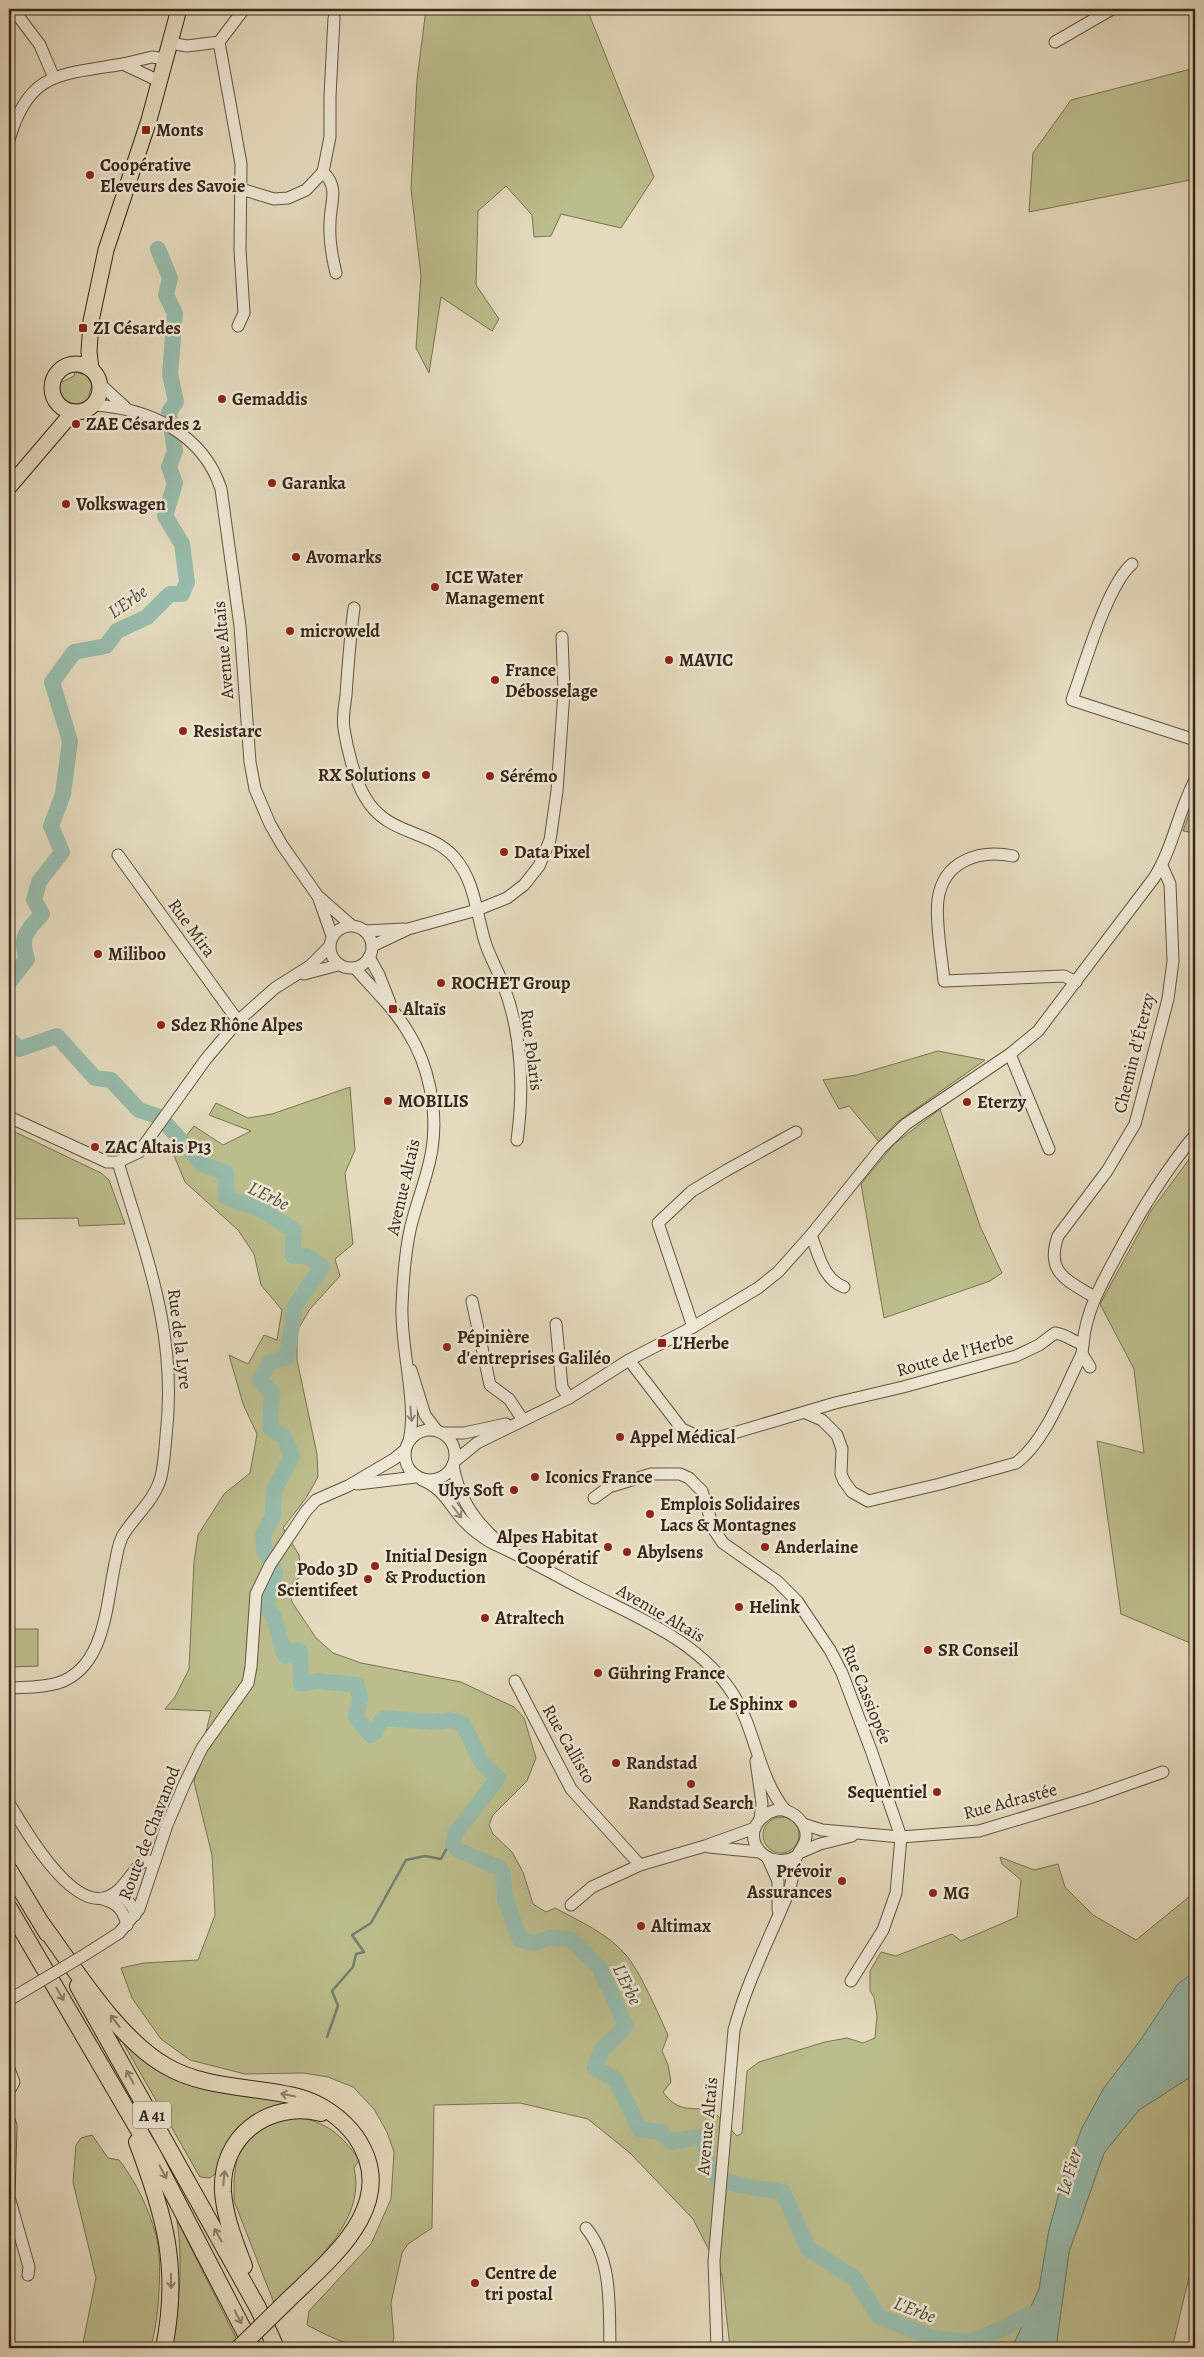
<svg xmlns="http://www.w3.org/2000/svg" width="1204" height="2357" font-family="Alegreya,serif">
	<style>
		.green { fill: #bcbd8c; stroke: #7a7252 }
		.water { fill: #97bbab; stroke: #717f70 }
		.lines { fill: none; stroke-linecap: round; stroke-linejoin: round }
		.stream { stroke: #717f70; stroke-width: 2.5 }
		.river { stroke: #97bbab; stroke-width: 16 }
		.minor-casing { stroke: #635341; stroke-width: 13 }
		.major-casing { stroke: #382618; stroke-width: 17 }
		.highway-casing { stroke: #382618; stroke-width: 18 }
		.minor { stroke: #ede7d4; stroke-width: 11 }
		.major { stroke: #e4dabd; stroke-width: 15 }
		.highway { stroke: #e4dabd; stroke-width: 16 }
		.minor-bridge-casing { stroke: #635341; stroke-width: 13; stroke-linecap: butt }
		.highway-bridge-casing { stroke: #382618; stroke-width: 18; stroke-linecap: butt }
		.minor-bridge { stroke: #ede7d4; stroke-width: 11 }
		.highway-bridge { stroke: #e4dabd; stroke-width: 16 }
		.oneway { stroke: #928676 }
		.oneway2 { stroke: #8e806a }
		.poi-dot { fill: #8f2418; stroke: #ede7d4; stroke-width: 2 }
		.labels { text-anchor: middle; stroke-width: 5; stroke-linejoin: round; paint-order: stroke }
		.shield { fill: #ede7d4; stroke: #6e6050; stroke-width: 1 }
		.shield-label { font-size: 16px; font-weight: bold; fill: #382618 }
		.poi-label { font-size: 18px; font-weight: bold; fill: #382618; stroke: #ede7d4; text-anchor: start }
		.street-label { font-size: 18px; fill: #382618; stroke: #ede7d4 }
		.water-label { font-size: 19px; font-style: italic; fill: #504b3d; stroke: #ede7d4 }
	</style>
	<rect width="100%" height="100%" fill="#e4dabd"/>
	<filter id="stains"><feTurbulence type="fractalNoise" baseFrequency=".004" numOctaves="4"/><feColorMatrix values="0 0 0 0 .2 0 0 0 0 .09 0 0 0 0 .02 0 0 0 .5 -.17"/></filter>
	<radialGradient id="worn" r=".72"><stop offset=".6" stop-color="#630" stop-opacity="0"/><stop offset="1" stop-color="#630" stop-opacity=".3"/></radialGradient>
	<g class="green">
		<path d="M426,9h161l67,168 -33,51 -60,-14 -10,22 -17,1 -2,-22 -26,-29 -28,25 -2,74 23,34 -7,12 -51,-34 -12,76 -13,-25 5,-72 -10,-87 6,-109z"/>
		<path d="M1195,68v111l-166,33 4,-59 38,-53z"/>
		<path d="M75,372l11,3 6,9 -4,15c-13,11 -30,2 -28,-16l14,-7z"/>
		<path d="M1195,798v35l-12,-2z"/>
		<path d="M938,1051l47,9 -89,63 -17,19 -30,-36 -10,3 -16,-29 34,-5z"/>
		<path d="M350,1087l5,63 -10,23 8,71 -18,15 5,17 -30,33 -13,22v29l20,94 1,23 -12,21 -23,30 16,27 2,21 -12,11 3,15 24,36 17,15 28,10 100,19 53,25 10,11 12,40 -9,23 -34,34 -4,10 4,9 19,18 11,20 10,32 13,8 9,-4c24,13 52,25 70,46 15,16 33,60 43,81l-6,16 6,14 3,17 -8,10c14,20 27,16 48,17l26,27 5,-3 5,-62 12,-9 66,-20 22,-4 16,5 12,-5 2,-22 -3,-19 -4,-6v-20l11,-19 15,4 56,-22 9,7 56,-24 4,-37 -19,-16 -2,-7 34,13 24,-6 7,23 28,28 43,25 59,-48v79l-18,15 -35,52 -38,50 -22,40 -18,48 -15,54 -10,59 -27,59h-282l-8,-73 -29,-56 -63,-66 -42,-34 -68,-16 -86,2 -2,123 -24,16 -6,9 -11,50 3,35 -3,10c-37,0 -50,-5 -84,-23l2,-14 62,-67 20,-45 3,-47 -7,-20 -13,-23 -21,-22 -25,-10 -25,-4 -58,1 -55,-14 -29,-21 -29,-41 -11,-30 23,-5 54,-3 17,-45 -3,-60 -18,-73 17,-71 -46,-2 10,-12 14,-28 5,-107 4,-27 26,-41 26,-21 7,-39 -14,-30 -14,-49 19,9 16,-29 13,5 5,-30 -21,-25 -7,-31 -16,-24 -53,-48 -12,-29 21,-27 29,19 28,-14 -42,-16 7,-12 32,15 24,-4z"/>
		<path d="M940,1109l40,117 22,47 -12,8 -106,37 -23,-134 33,-40z"/>
		<path d="M9,1129l92,44 8,7 16,44 -46,2 -1,-8 -69,1z"/>
		<path d="M1195,1151v494l-74,-31 -24,-173 47,12 -10,-84 -34,-65 51,-93z"/>
		<path d="M9,1629h29v37l-29,1z"/>
		<circle cx="781" cy="1835" r="18"/>
		<path d="M102,2012l40,42 158,48 -19,5 -62,64 -9,7 -10,-1 -78,-136h-3z"/>
		<path d="M1195,2074v194l-6,9 -17,71h-116l13,-96 35,-99 35,-43z"/>
		<path d="M297,2117c30,5 45,18 62,43l-5,8c13,55 -46,100 -80,135l-40,-102v-21l3,-23 13,-19 20,-16z"/>
		<path d="M92,2135l16,23 11,2c17,22 29,47 37,75 7,22 3,91 -6,113h-68l14,-70 -23,-96 3,-37 5,-7z"/>
		<path d="M177,2220l64,128h-70c9,-42 12,-85 6,-128z"/>
	</g>
	<path class="water" d="M1195,1971v103l-56,36 -35,43 -35,99 -13,96h-44l27,-59 10,-59 15,-54 18,-48 22,-40 38,-50 35,-53z"/>
	<g class="lines">
		<path class="stream" d="M327,2037l11,-31 -6,-15 21,-24 3,-13 8,-2 -12,-17 19,-12 35,-63 19,-4 16,3 7,-13 5,-2"/>
		<g class="river">
			<path d="M9,982l18,-23c-8,-23 0,-28 15,-45l-8,-14 5,-18 23,-30 -11,-26 12,-32 7,-53 -18,-59 22,-30 32,-6 11,-15 30,-14 23,-23h12l5,-12 -5,-38 -17,-28 10,-33 -6,-16 6,-16 -6,-39 7,-10 -6,-28 5,-61 -9,-18 4,-17 -12,-29"/>
			<path d="M9,1039l10,10 38,-13 38,42 16,2 28,30 21,7 42,47 24,9v24l36,13 32,20 -1,26h14l15,11 -27,39 -8,51 -18,6 -9,17 12,13 -2,35 14,9 8,19 -18,34 -1,26 -10,19 1,14 3,7"/>
			<path d="M272,1567l3,6 -9,32 8,12 11,39 12,-6 3,2 1,32 16,-3 40,4 3,14 -4,19 15,17 4,-3 8,-14 51,4 16,-2 13,4 19,39 16,15 -43,56 -2,10 5,6 42,18 3,8 2,22 15,42 14,3 15,-5 21,1 29,28 27,59 -25,25 -6,17 20,11 25,50 20,3 12,10 28,-5 6,7c0,8 -1,20 5,27 13,15 53,18 72,21l25,56 47,31 24,38 55,21 36,4 34,-14 23,-13 20,-3"/>
		</g>
		<defs>
			<g id="minor">
				<path d="M13,9l27,36 14,33"/>
				<path d="M219,42l22,122 -1,86 4,63 -6,13"/>
				<path d="M1055,42l57,-33"/>
				<path d="M170,43l17,3 32,-4 25,-33"/>
				<path d="M159,81l-36,-17 29,-7 13,2"/>
				<path d="M9,140c20,-70 52,-65 114,-76"/>
				<path d="M323,172c17,16 7,31 7,51 -1,16 2,34 6,50"/>
				<path d="M241,189l33,10 14,-1 18,-8 17,-18 7,-35v-41l4,-78"/>
				<path d="M100,384l25,23"/>
				<path d="M93,405c55,3 110,28 128,84l19,137 10,136 5,27 15,35 12,21 35,50 34,30"/>
				<path d="M1132,564c-25,21 -48,103 -60,136l123,40"/>
				<path d="M354,608c-4,29 -6,58 -8,87 -1,10 -4,23 -2,34 3,19 11,52 21,68 22,39 64,32 89,60 22,25 22,58 32,88 5,14 13,28 18,42 18,47 20,104 13,153"/>
				<path d="M118,855l120,166"/>
				<path d="M1013,856c-34,-7 -70,5 -75,44 -3,20 4,60 6,81l120,-5 12,6"/>
				<path d="M319,899l13,37"/>
				<circle cx="351" cy="947" r="21"/>
				<path d="M365,931l39,-2"/>
				<path d="M372,946l36,-17 69,-19 30,-12 17,-13 15,-19 11,-26 7,-49 7,-99 -2,-55"/>
				<path d="M369,957l10,18 11,28"/>
				<path d="M355,968c18,21 39,40 53,64 21,33 30,79 24,117 -4,27 -16,54 -22,81 -5,24 -7,50 -8,75 -2,41 16,99 7,136"/>
				<path d="M304,974l34,-9"/>
				<path d="M1010,1054l39,95"/>
				<path d="M9,1117l98,45h11l21,-10 67,-93 32,-38 37,-33 35,-22 19,-19"/>
				<path d="M811,1235c8,20 12,44 33,52"/>
				<path d="M1094,1297c-27,-17 -49,-24 -36,-61l49,-65 28,-47 33,-125 5,-38 -3,-77 -8,-18"/>
				<path d="M472,1301l18,84 19,14 14,21"/>
				<path d="M556,1324l6,63 7,11"/>
				<path d="M693,1327l-35,-104 34,-32 35,-21 69,-38"/>
				<path d="M1082,1354l8,13"/>
				<path d="M629,1360l53,69 15,7 20,2 118,-35 68,-16 113,-31 23,-11 16,-12c11,1 18,9 28,11 3,-34 19,-61 35,-91 23,-43 46,-81 77,-118"/>
				<path d="M411,1370l14,45 12,16"/>
				<path d="M806,1413l16,7 15,15 5,14 -1,25 3,7 8,11 16,9 72,-17 76,-21c30,-22 49,-76 66,-109l1,-10"/>
				<circle cx="430" cy="1455" r="25"/>
				<path d="M442,1433h22l42,-9"/>
				<path d="M455,1461l22,-18 92,-45 60,-38 64,-33 65,-39 20,-16 33,-37 70,-87 25,-24 104,-70 28,-23 116,-153c19,-30 24,-66 41,-98"/>
				<path d="M453,1465c5,30 18,51 40,72"/>
				<path d="M422,1480c20,8 26,22 39,38 9,10 19,18 31,25 32,14 63,32 94,48 54,28 113,50 147,103 23,36 25,84 53,117"/>
				<path d="M357,1484l59,-7"/>
				<path d="M594,1498l15,-11 42,-13h29l9,4 13,13 12,39 9,13 54,38 20,20 33,49 12,23 29,77 30,87 -5,56 -13,37 -32,51"/>
				<path d="M515,1681l56,108 69,76"/>
				<path d="M9,1688c16,-1 33,0 49,-5 49,-16 48,-82 58,-124 1,-7 3,-15 6,-22 12,-21 32,-35 39,-60 3,-13 4,-28 5,-41 12,-102 -20,-179 -48,-274"/>
				<path d="M756,1761l6,43 -2,15"/>
				<path d="M9,1803c15,25 59,102 94,95 18,-3 27,-24 39,-36l13,-1"/>
				<path d="M803,1824l19,6 79,7 78,-6 110,-33 74,-26"/>
				<path d="M709,1847l50,5"/>
				<path d="M799,1853l21,-9 32,-8"/>
				<path d="M768,1859l10,22v29"/>
				<path d="M112,1895c12,-1 21,9 23,20"/>
				<path d="M102,1899c16,4 21,11 25,26"/>
				<path d="M571,1905l21,-18 48,-22 65,-19 50,-18"/>
				<path d="M86,1954l33,-21 20,-24 28,-84 17,-40 18,-37 46,-65 3,-16 5,-73 14,-29 36,-54 10,-11 32,-14 46,-27 11,-9"/>
				<path d="M9,2000l20,-12"/>
				<path d="M9,2069l5,13 -5,9"/>
				<path d="M9,2120l2,6 -2,71 20,70 -1,8"/>
				<path d="M586,2228c27,32 23,80 24,120"/>
				<path d="M717,2348l-3,-87 20,-231c13,-49 36,-92 55,-139 4,-11 4,-23 7,-33 3,-8 9,-12 10,-21 1,-11 -8,-22 -19,-26 -8,-3 -18,0 -24,6 -25,21 4,56 34,39"/>
			</g>
			<g id="major">
				<circle cx="76" cy="388" r="24"/>
				<path d="M91,369l-2,-17 2,-31 15,-71 43,-130 30,-111"/>
				<path d="M9,487l64,-75"/>
			</g>
			<g id="highway">
				<path d="M9,1870l38,63"/>
				<path d="M9,1908l143,245 101,195"/>
				<path d="M42,1924c33,45 76,115 124,142 39,23 89,20 132,31 23,6 44,21 58,40 46,67 -26,122 -69,164"/>
				<path d="M78,1986l180,322 18,40"/>
				<path d="M137,2142c28,74 43,126 27,206"/>
				<path d="M244,2266c-9,-24 -19,-48 -21,-74 -3,-55 45,-92 98,-79"/>
			</g>
		</defs>
		<use href="#minor" class="minor-casing"/>
		<use href="#major" class="major-casing"/>
		<use href="#highway" class="highway-casing"/>
		<use href="#minor" class="minor"/>
		<use href="#major" class="major"/>
		<use href="#highway" class="highway"/>
		<defs>
			<path id="minor-bridge" d="M29,1988l57,-34"/>
			<path id="highway-bridge" d="M239,2348l48,-47"/>
		</defs>
		<use href="#minor-bridge" class="minor-bridge-casing"/>
		<use href="#highway-bridge" class="highway-bridge-casing"/>
		<use href="#minor-bridge" class="minor-bridge"/>
		<use href="#highway-bridge" class="highway-bridge"/>
	</g>
	<defs><path id="oneway-shaft" d="M-6 0H5M1.5-3L5.5 0L1.5 3" fill="none" stroke-width="1.6" stroke-linecap="round" stroke-linejoin="round" transform="scale(1.25)"/></defs>
	<g class="oneway">
		<use href="#oneway-shaft" transform="translate(411 1414) rotate(85)"/>
		<use href="#oneway-shaft" transform="translate(457 1512) rotate(53)"/>
	</g>
	<g class="oneway2">
		<use href="#oneway-shaft" transform="translate(60 1994) rotate(60)"/>
		<use href="#oneway-shaft" transform="translate(115 2021) rotate(-128)"/>
		<use href="#oneway-shaft" transform="translate(130 2077) rotate(-119)"/>
		<use href="#oneway-shaft" transform="translate(288 2095) rotate(-169)"/>
		<use href="#oneway-shaft" transform="translate(163 2172) rotate(62)"/>
		<use href="#oneway-shaft" transform="translate(224 2178) rotate(-85)"/>
		<use href="#oneway-shaft" transform="translate(218 2235) rotate(-119)"/>
		<use href="#oneway-shaft" transform="translate(171 2281) rotate(89)"/>
		<use href="#oneway-shaft" transform="translate(238 2317) rotate(63)"/>
	</g>
	<g class="poi-dot">
		<rect x="141" y="125" width="10" height="10" rx="2.5"/>
		<circle cx="90" cy="175" r="5"/>
		<rect x="78" y="323" width="10" height="10" rx="2.5"/>
		<circle cx="222" cy="399" r="5"/>
		<circle cx="76" cy="424" r="5"/>
		<circle cx="272" cy="483" r="5"/>
		<circle cx="66" cy="504" r="5"/>
		<circle cx="296" cy="557" r="5"/>
		<circle cx="435" cy="587" r="5"/>
		<circle cx="290" cy="631" r="5"/>
		<circle cx="669" cy="660" r="5"/>
		<circle cx="495" cy="680" r="5"/>
		<circle cx="183" cy="731" r="5"/>
		<circle cx="426" cy="775" r="5"/>
		<circle cx="490" cy="776" r="5"/>
		<circle cx="504" cy="852" r="5"/>
		<circle cx="98" cy="954" r="5"/>
		<circle cx="441" cy="983" r="5"/>
		<rect x="388" y="1004" width="10" height="10" rx="2.5"/>
		<circle cx="161" cy="1025" r="5"/>
		<circle cx="388" cy="1101" r="5"/>
		<circle cx="967" cy="1102" r="5"/>
		<circle cx="95" cy="1147" r="5"/>
		<rect x="657" y="1338" width="10" height="10" rx="2.5"/>
		<circle cx="447" cy="1347" r="5"/>
		<circle cx="620" cy="1437" r="5"/>
		<circle cx="535" cy="1477" r="5"/>
		<circle cx="514" cy="1490" r="5"/>
		<circle cx="650" cy="1514" r="5"/>
		<circle cx="608" cy="1547" r="5"/>
		<circle cx="765" cy="1547" r="5"/>
		<circle cx="627" cy="1552" r="5"/>
		<circle cx="375" cy="1566" r="5"/>
		<circle cx="368" cy="1579" r="5"/>
		<circle cx="739" cy="1607" r="5"/>
		<circle cx="485" cy="1618" r="5"/>
		<circle cx="928" cy="1650" r="5"/>
		<circle cx="598" cy="1673" r="5"/>
		<circle cx="793" cy="1704" r="5"/>
		<circle cx="616" cy="1763" r="5"/>
		<circle cx="691" cy="1784" r="5"/>
		<circle cx="937" cy="1792" r="5"/>
		<circle cx="842" cy="1881" r="5"/>
		<circle cx="933" cy="1893" r="5"/>
		<circle cx="641" cy="1926" r="5"/>
		<circle cx="475" cy="2283" r="5"/>
	</g>
	<g class="labels">
		<rect class="shield" x="133" y="2101.5" width="38" height="27" rx="4"/>
		<g class="shield-label">
			<text x="152" y="2121">A 41</text>
		</g>
		<g class="poi-label">
			<text x="156" y="136">Monts</text>
			<text x="100" y="171">Coopérative<tspan x="100" dy="21">Eleveurs des Savoie</tspan></text>
			<text x="93" y="334">ZI Césardes</text>
			<text x="232" y="405">Gemaddis</text>
			<text x="86" y="430">ZAE Césardes 2</text>
			<text x="282" y="489">Garanka</text>
			<text x="76" y="510">Volkswagen</text>
			<text x="306" y="563">Avomarks</text>
			<text x="445" y="583">ICE Water<tspan x="445" dy="21">Management</tspan></text>
			<text x="300" y="637">microweld</text>
			<text x="679" y="666">MAVIC</text>
			<text x="505" y="676">France<tspan x="505" dy="21">Débosselage</tspan></text>
			<text x="193" y="737">Resistarc</text>
			<text x="416" y="781" text-anchor="end">RX Solutions</text>
			<text x="500" y="782">Sérémo</text>
			<text x="514" y="858">Data Pixel</text>
			<text x="108" y="960">Miliboo</text>
			<text x="451" y="989">ROCHET Group</text>
			<text x="403" y="1015">Altaïs</text>
			<text x="171" y="1031">Sdez Rhône Alpes</text>
			<text x="398" y="1107">MOBILIS</text>
			<text x="977" y="1108">Eterzy</text>
			<text x="105" y="1153">ZAC Altais P13</text>
			<text x="457" y="1343">Pépinière<tspan x="457" dy="21">d'entreprises Galiléo</tspan></text>
			<text x="672" y="1349">L'Herbe</text>
			<text x="630" y="1443">Appel Médical</text>
			<text x="545" y="1483">Iconics France</text>
			<text x="504" y="1496" text-anchor="end">Ulys Soft</text>
			<text x="660" y="1510">Emplois Solidaires<tspan x="660" dy="21">Lacs &amp; Montagnes</tspan></text>
			<text x="598" y="1543" text-anchor="end">Alpes Habitat<tspan x="598" dy="21">Coopératif</tspan></text>
			<text x="775" y="1553">Anderlaine</text>
			<text x="637" y="1558">Abylsens</text>
			<text x="385" y="1562">Initial Design<tspan x="385" dy="21">&amp; Production</tspan></text>
			<text x="358" y="1575" text-anchor="end">Podo 3D<tspan x="358" dy="21">Scientifeet</tspan></text>
			<text x="749" y="1613">Helink</text>
			<text x="495" y="1624">Atraltech</text>
			<text x="938" y="1656">SR Conseil</text>
			<text x="608" y="1679">Gühring France</text>
			<text x="783" y="1710" text-anchor="end">Le Sphinx</text>
			<text x="626" y="1769">Randstad</text>
			<text x="927" y="1798" text-anchor="end">Sequentiel</text>
			<text x="691" y="1809" text-anchor="middle">Randstad Search</text>
			<text x="832" y="1877" text-anchor="end">Prévoir<tspan x="832" dy="21">Assurances</tspan></text>
			<text x="943" y="1899">MG</text>
			<text x="651" y="1932">Altimax</text>
			<text x="485" y="2279">Centre de<tspan x="485" dy="21">tri postal</tspan></text>
		</g>
		<g class="street-label">
			<text transform="translate(223 650) rotate(-95)" y="6">Avenue Altaïs</text>
			<text transform="translate(192 928) rotate(54)" y="6">Rue Mira</text>
			<text transform="translate(532 1050) rotate(83)" y="6">Rue Polaris</text>
			<text transform="translate(1134 1053) rotate(-76)" y="6">Chemin d'Éterzy</text>
			<text transform="translate(403 1187) rotate(-77)" y="6">Avenue Altaïs</text>
			<text transform="translate(180 1339) rotate(83)" y="6">Rue de la Lyre</text>
			<text transform="translate(955 1354) rotate(-16)" y="6">Route de l'Herbe</text>
			<text transform="translate(661 1613) rotate(30)" y="6">Avenue Altaïs</text>
			<text transform="translate(867 1694) rotate(68)" y="6">Rue Cassiopée</text>
			<text transform="translate(569 1744) rotate(60)" y="6">Rue Callisto</text>
			<text transform="translate(1010 1801) rotate(-15)" y="6">Rue Adrastée</text>
			<text transform="translate(149 1833) rotate(-69)" y="6">Route de Chavanod</text>
			<text transform="translate(707 2126) rotate(-85)" y="6">Avenue Altaïs</text>
		</g>
		<g class="water-label">
			<text transform="translate(127 601) rotate(-35)" y="7">L'Erbe</text>
			<text transform="translate(269 1195) rotate(26)" y="7">L'Erbe</text>
			<text transform="translate(628 1984) rotate(64)" y="7">L'Erbe</text>
			<text transform="translate(1068 2172) rotate(-73)" y="7">Le Fier</text>
			<text transform="translate(915 2309) rotate(21)" y="7">L'Erbe</text>
		</g>
	</g>
	<rect width="1204" height="2357" fill="none" stroke="#e4dabd" stroke-width="30"/>
	<rect x="10" y="10" width="1184" height="2337" fill="none" stroke="#382618" stroke-width="2.5"/>
	<rect x="15" y="15" width="1174" height="2327" fill="none" stroke="#382618"/>
	<rect width="100%" height="100%" filter="url(#stains)"/>
	<rect width="100%" height="100%" fill="url(#worn)"/>
</svg>
